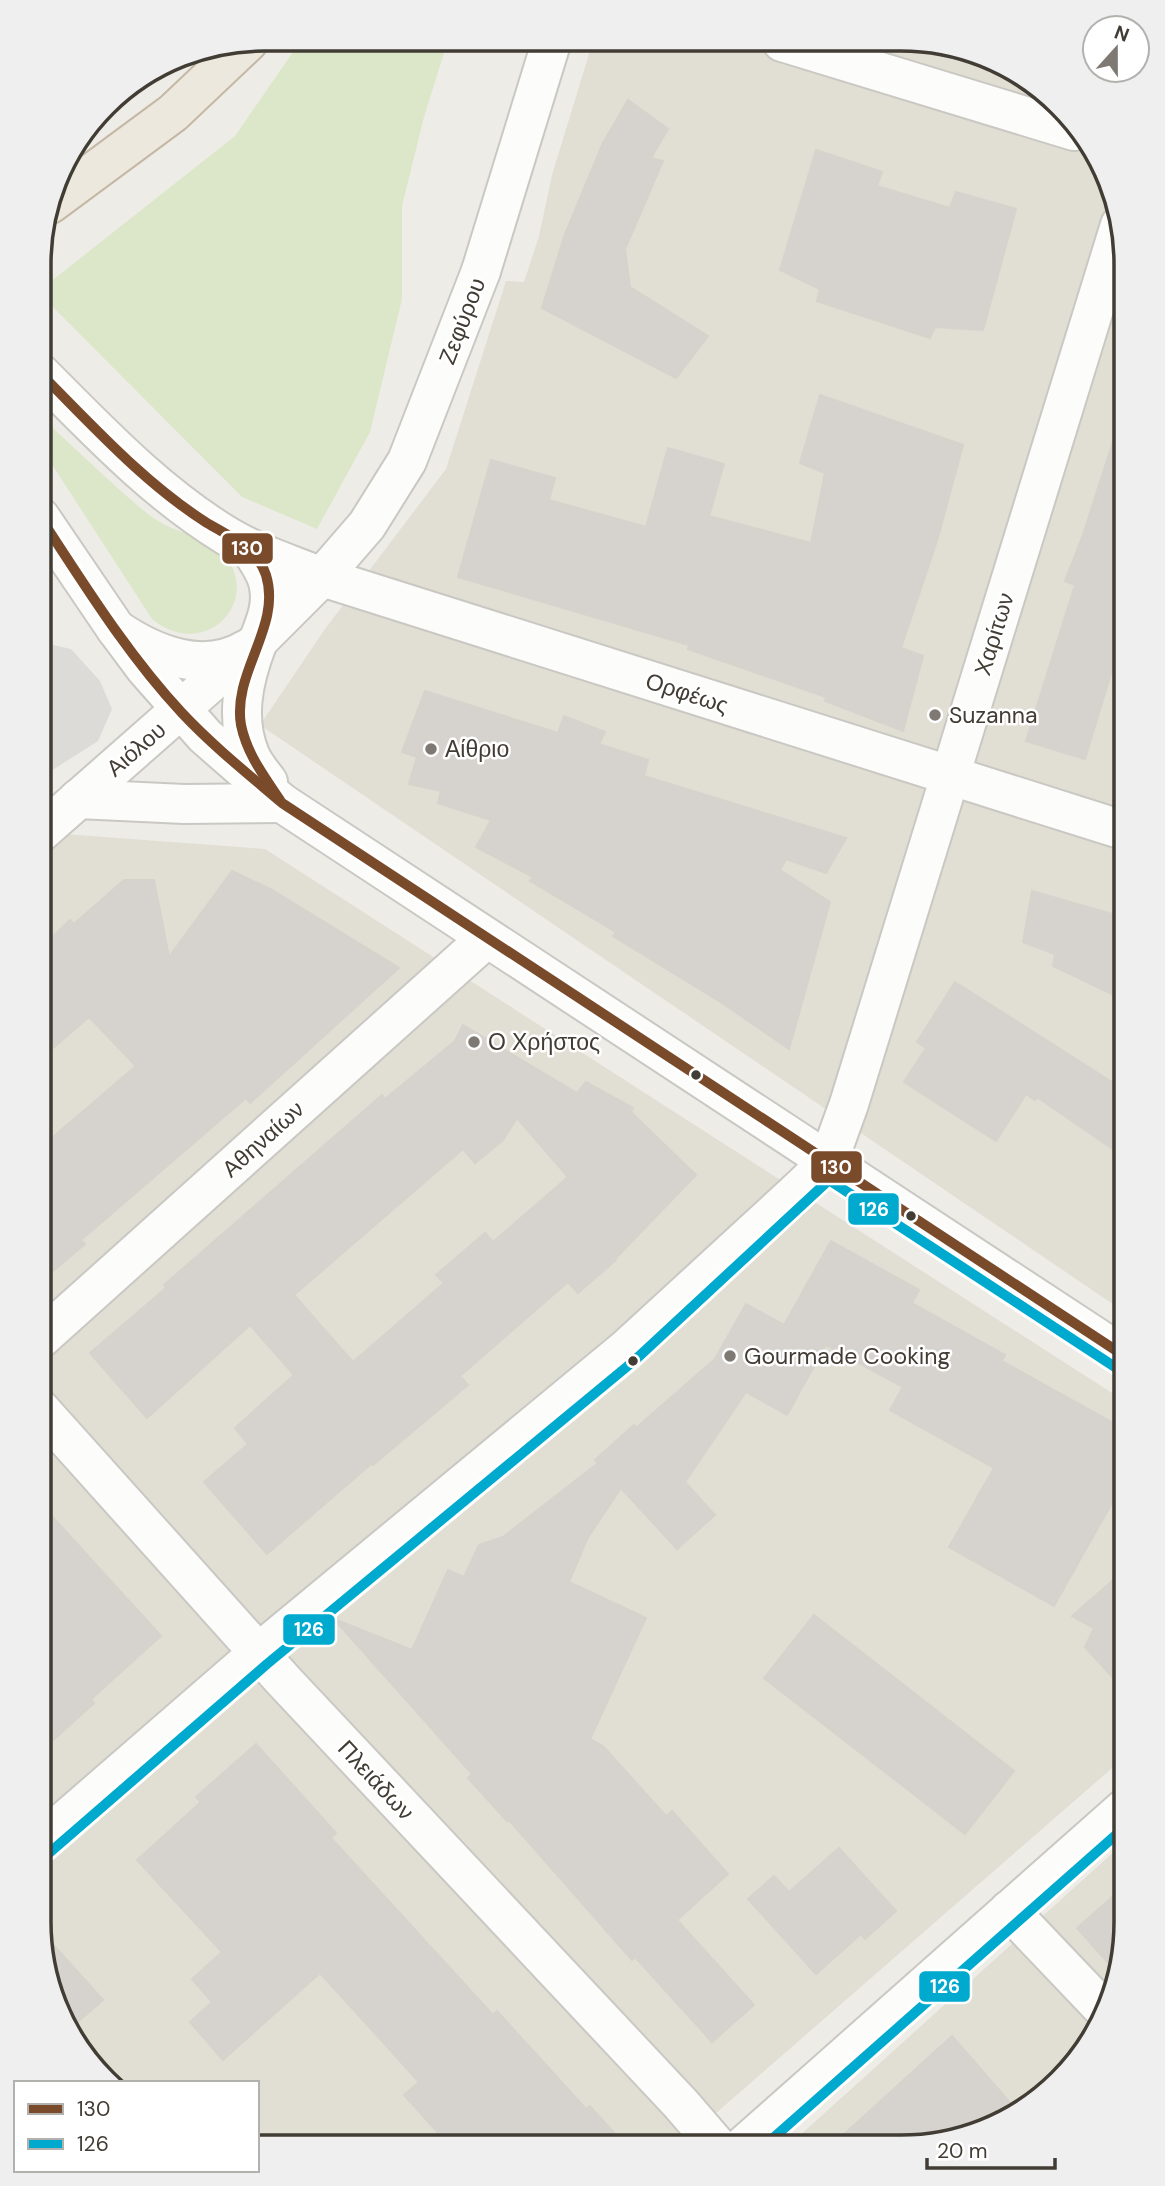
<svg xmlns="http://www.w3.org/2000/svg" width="1165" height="2186" font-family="'DM Sans',sans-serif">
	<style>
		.residential { fill: #e1ded4 }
		.green { fill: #dbe7c8 }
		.parking { fill: #dddbd7 }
		.building { fill: #d6d3ce; stroke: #d6d3cd; stroke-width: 2; fill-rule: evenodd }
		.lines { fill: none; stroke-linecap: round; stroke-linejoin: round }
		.minor-casing { stroke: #cac8c3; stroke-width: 42 }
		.tertiary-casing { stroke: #cac8c3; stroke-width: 42 }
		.trunk-casing { stroke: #c4b8a4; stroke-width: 42 }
		.minor { stroke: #fcfcfb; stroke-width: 38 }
		.tertiary { stroke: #fcfcfb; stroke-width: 38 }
		.trunk { stroke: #ece8de; stroke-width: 38 }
		.bus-1-casing { stroke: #fff; stroke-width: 16 }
		.bus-2-casing { stroke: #fff; stroke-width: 16 }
		.bus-1 { stroke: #7a4b2a; stroke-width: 10 }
		.bus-2 { stroke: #00a9ce; stroke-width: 10 }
		.poi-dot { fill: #7e7a73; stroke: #fff; stroke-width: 2.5 }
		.bus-dot { fill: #423d34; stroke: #fff; stroke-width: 2.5 }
		.labels { text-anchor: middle; stroke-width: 5; stroke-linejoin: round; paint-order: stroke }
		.street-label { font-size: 23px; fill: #423d34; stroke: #fff }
		.poi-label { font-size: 23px; fill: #423d34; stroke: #fff; text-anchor: start }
		.rim { fill: none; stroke: #423d34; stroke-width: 3.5 }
		.line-badge { stroke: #fff; stroke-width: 2.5 }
		.badge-label { font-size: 19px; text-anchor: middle; font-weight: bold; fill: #fff }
	</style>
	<rect width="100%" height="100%" fill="#eeece7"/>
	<g class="residential">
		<path d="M593,41l352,2 105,51 65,98 11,71v1050l-866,-588 65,-96 121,-160 60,-188 18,1 15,-46 13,-61z"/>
		<path d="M64,834l201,15 861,553v354l-449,391 -420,-1v-63h-148l-59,-89 -11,-71 1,-1067z"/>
		<path d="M1126,1841v97l-16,70 -30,52 -53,49 -54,27 -71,11h-115z"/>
	</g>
	<g class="green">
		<path d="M302,39l146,1 -24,77 -22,89v93l-32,133 -53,97 -75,-32 -202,-203v-4l195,-154z"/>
		<path d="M40,416c27,25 54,51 82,76 12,10 24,22 38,30 19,12 46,14 62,30 43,47 -16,111 -70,67l-112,-173z"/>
	</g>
	<path class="parking" d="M40,642l31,7 29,32 12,28 -14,32 -58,37z"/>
	<g class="building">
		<path d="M628,100l40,29 -17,29 12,3 -38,88 5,38 78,49 -32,42 -134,-70 23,-74 38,-91z"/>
		<path d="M816,150l66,22 -5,14 73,22 6,-16 60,17 -33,121 -48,-3 -5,11 -113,-37 3,-12 -40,-19z"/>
		<path d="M820,395l143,50 -26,96 -36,107 22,8 -20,75 -78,-30 1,-4 -138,-48 1,-4 -231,-68 33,-117 64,18 -6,22 97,27 22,-79 56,16 -15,52 102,27 14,-70 -25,-10z"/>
		<path d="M1119,423l7,1v200l-41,135 -59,-18 49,-156 -10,-4 18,-46z"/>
		<path d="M425,691l133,42 6,-17 41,16 -6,12 49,16 -4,16 202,62 -20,35 -40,-14 -6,11 50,32 -41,147 -67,-46 -109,-67 3,-4 -86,-51 3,-4 -57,-30 15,-27 -53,-17 3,-12 -32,-7 8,-27 -15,-5z"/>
		<path d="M232,871l40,19 127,78 -149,135 -4,-5 -165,142 4,4 -46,39v-134l97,-83 -47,-49 -50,43 1,-111 30,-29 4,4 50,-44h30l15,77z"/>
		<path d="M1032,891l94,27v83l-73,-35 2,-12 -32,-12z"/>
		<path d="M955,982l171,109v67l-89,-61 -2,3 -9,-6 -30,47 -92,-59 22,-34 -9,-6z"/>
		<path d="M463,1025l114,68 9,-11 47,26 -2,4 65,63 -81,84 1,1 -38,33 -10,-11 -108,94 8,9 -95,80 -2,-1 -104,90 -63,-72 44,-38 -13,-16 59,-53 -44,-50 -103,93 -57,-65 76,-65 -2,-3 218,-190 3,4 70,-58zM517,1118l51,59 -75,65 -8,-9 -49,42 8,8 -91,79 -59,-67 169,-146 12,14 28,-23z"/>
		<path d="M831,1241l88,49 -7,13 93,52 -3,6 124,69v48l-72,128 -105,-59 45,-79 -104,-58 13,-23 -77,-42 -39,70 -41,-23 -61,90 30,33 -38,34 -56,-61 -34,51 -18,43 77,36 -56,121 13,7 63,70 6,-5 56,63 -51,46 77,85 -42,37 -77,-85 -3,3 -123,-140 -2,1 -39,-43 4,-4 -138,-155 78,31 36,-80 16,7 15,-32 24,-8 95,-74 -3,-3 39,-35 2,3 79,-69 31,-55 38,21z"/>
		<path d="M39,1502l122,134 -70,63 3,4 -55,50z"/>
		<path d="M1126,1561v131l-41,-45 9,-19 -22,-12 48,-42z"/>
		<path d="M814,1615l200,156 -49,63 -201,-156z"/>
		<path d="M256,1744l80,89 -5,5 162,177 4,-4 89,98 4,-3 37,41 -177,-1 -46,-51 15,-13 -99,-109 -97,87 -33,-38 22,-20 -20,-23 30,-27 -85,-92 64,-58 -5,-5z"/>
		<path d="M839,1848l57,63 -31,28 -4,-5 -45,40 -68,-75 26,-23 15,16z"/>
		<path d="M1126,1885v53l-8,36 -41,-46z"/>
		<path d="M40,1930l63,70 -31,27 -22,-33z"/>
		<path d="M952,2036l67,77 -46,23 -71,11h-72z"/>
	</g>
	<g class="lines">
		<defs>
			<g id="minor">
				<path d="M782,42l292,89"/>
				<path d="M481,271l71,-231"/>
				<path d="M322,577l804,254"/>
				<path d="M798,1191l30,-29 21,-58 271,-879"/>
				<path d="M39,1340l448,-402"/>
				<path d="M1009,1910l98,103"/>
				<path d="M742,2147l384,-340"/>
			</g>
			<g id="tertiary">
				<path d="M40,373c59,59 115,119 187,163 30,18 63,28 95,41"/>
				<path d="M40,517l76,112c38,26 88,46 131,20"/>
				<path d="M250,549c7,10 15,21 18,33 6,23 -3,41 -11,62 -14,37 -22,74 -7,111 4,10 12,19 18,27"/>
				<path d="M116,629l29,39 60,68 77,67 844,554"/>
				<path d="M78,799l106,5 98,-1"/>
				<path d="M40,833l217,-191 65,-65 45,-52 40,-64 74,-190"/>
				<path d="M39,1408l244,272 398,424 37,43"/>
				<path d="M39,1843l219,-190 368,-304 172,-158"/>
			</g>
			<path id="trunk" d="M50,204l123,-91 75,-71"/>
		</defs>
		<use href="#minor" class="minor-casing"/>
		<use href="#tertiary" class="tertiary-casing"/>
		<use href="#trunk" class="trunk-casing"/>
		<use href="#minor" class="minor"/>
		<use href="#tertiary" class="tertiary"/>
		<use href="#trunk" class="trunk"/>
		<defs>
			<g id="bus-1">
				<path d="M40,373c53,53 104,110 167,150 22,13 50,25 59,52 16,52 -34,97 -25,150 6,29 23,51 39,75"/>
				<path d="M40,517c44,67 87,137 142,196 31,33 66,61 100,90l844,554"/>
			</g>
			<g id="bus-2">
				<path d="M48,1854l219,-190 368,-304 194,-180 289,189"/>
				<path d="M763,2147l363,-321"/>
			</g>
		</defs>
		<use href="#bus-1" class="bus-1-casing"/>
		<use href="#bus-2" class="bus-2-casing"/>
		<use href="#bus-1" class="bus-1"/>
		<use href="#bus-2" class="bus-2"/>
	</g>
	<g class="poi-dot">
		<circle cx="935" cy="715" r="7"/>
		<circle cx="431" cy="749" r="7"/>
		<circle cx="474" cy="1042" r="7"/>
		<circle cx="730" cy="1356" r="7"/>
	</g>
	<g class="bus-dot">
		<circle cx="696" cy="1075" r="6"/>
		<circle cx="911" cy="1216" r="6"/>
		<circle cx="633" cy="1361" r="6"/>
	</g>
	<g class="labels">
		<g class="street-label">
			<text transform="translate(462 321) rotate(-69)" y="8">Ζεφύρου</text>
			<text transform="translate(994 634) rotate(-73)" y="8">Χαρίτων</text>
			<text transform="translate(687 693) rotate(18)" y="8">Ορφέως</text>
			<text transform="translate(136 749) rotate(-41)" y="8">Αιόλου</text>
			<text transform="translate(263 1139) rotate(-42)" y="8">Αθηναίων</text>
			<text transform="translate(376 1780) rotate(47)" y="8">Πλειάδων</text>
		</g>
		<g class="poi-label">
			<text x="949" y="723">Suzanna</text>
			<text x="445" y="757">Αίθριο</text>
			<text x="488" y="1050">Ο Χρήστος</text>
			<text x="744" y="1364">Gourmade Cooking</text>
		</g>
	</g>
	<path d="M0 0H1165V2186H0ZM264 51H901A213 213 0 0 1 1114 264V1922A213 213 0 0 1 901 2135H264A213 213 0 0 1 51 1922V264A213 213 0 0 1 264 51Z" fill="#f0efef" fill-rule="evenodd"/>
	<path class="rim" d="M264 51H901A213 213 0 0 1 1114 264V1922A213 213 0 0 1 901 2135H264A213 213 0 0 1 51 1922V264A213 213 0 0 1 264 51Z"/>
	<g class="line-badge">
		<rect x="221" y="532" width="53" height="33" rx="7" fill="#7a4b2a"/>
		<rect x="810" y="1150" width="53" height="34" rx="7" fill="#7a4b2a"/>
		<rect x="847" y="1192" width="53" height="34" rx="7" fill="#00a9ce"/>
		<rect x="282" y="1613" width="54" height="33" rx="7" fill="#00a9ce"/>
		<rect x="918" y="1970" width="53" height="33" rx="7" fill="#00a9ce"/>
	</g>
	<g class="badge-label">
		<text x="247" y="555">130</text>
		<text x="836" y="1174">130</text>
		<text x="874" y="1216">126</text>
		<text x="309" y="1636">126</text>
		<text x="945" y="1993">126</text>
	</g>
	<rect x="14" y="2081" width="245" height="91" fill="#ffffff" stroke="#b3b1ae" stroke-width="2"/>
	<rect x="28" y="2104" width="35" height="10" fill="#7a4b2a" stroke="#b3b1ae" stroke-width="2"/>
	<text x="77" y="2116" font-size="21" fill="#423d34">130</text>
	<rect x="28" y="2139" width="35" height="10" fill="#00a9ce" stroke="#b3b1ae" stroke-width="2"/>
	<text x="77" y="2151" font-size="21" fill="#423d34">126</text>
	<g transform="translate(1116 49) rotate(21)"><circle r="33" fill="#ffffff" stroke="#b3b1ae" stroke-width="2"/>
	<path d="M0-5L12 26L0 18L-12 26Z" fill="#7e7a73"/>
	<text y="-10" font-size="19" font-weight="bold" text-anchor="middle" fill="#423d34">N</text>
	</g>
	<path d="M927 2158v10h128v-10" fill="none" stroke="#423d34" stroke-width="3.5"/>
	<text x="937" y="2158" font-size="21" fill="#423d34" stroke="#ffffff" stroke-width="5" paint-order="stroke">20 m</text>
</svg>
